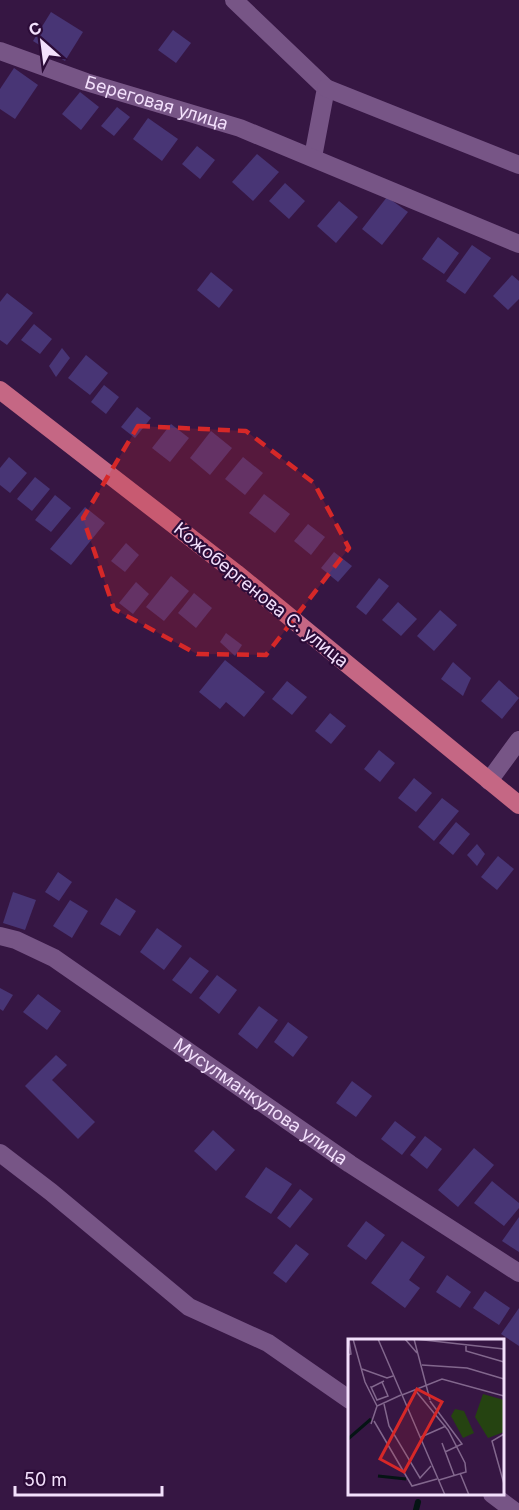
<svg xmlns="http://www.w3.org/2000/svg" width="519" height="1510" font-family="Inter,sans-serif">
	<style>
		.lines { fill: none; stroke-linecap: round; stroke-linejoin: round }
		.stream { stroke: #051414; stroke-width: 6 }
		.building { fill: #483575 }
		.minor { stroke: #775586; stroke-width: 18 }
		.major { stroke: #c56784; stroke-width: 18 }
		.marked { fill: #d62828; fill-opacity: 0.2; stroke: #d62828; stroke-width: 4.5; stroke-dasharray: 12 8; stroke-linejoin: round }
		.labels { text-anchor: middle; stroke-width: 4.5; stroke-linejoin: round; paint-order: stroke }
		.street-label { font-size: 18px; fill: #f3e0fc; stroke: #2c0c38 }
		.inset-river { fill: none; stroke: #051414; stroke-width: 3 }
		.inset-road { fill: none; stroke: #82678d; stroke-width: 1.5 }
		.view { fill: #d62828; fill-opacity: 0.15; stroke: #d62828; stroke-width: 3 }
		.inset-edge { fill: none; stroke: #f3e0fc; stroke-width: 3 }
	</style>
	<rect width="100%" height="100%" fill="#361643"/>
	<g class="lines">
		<path class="stream" d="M416,1510l2,-8"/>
	</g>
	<g class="building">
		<path d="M51,12l32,20 -18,29 -32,-20z"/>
		<path d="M173,30l18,13 -15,20 -18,-13z"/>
		<path d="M14,68l24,17 -23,34 -15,-10v-20z"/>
		<path d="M80,92l19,15 -18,23 -19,-16z"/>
		<path d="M117,107l13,10 -16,19 -13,-10z"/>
		<path d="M148,118l30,21 -16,22 -29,-22z"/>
		<path d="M197,146l18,14 -15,19 -18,-15z"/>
		<path d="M257,154l22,18 -26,29 -21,-19z"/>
		<path d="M285,183l20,18 -16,18 -20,-18z"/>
		<path d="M387,197l21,15 -26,33 -20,-16z"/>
		<path d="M339,201l19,16 -22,26 -19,-17z"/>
		<path d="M438,237l21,16 -15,21 -22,-15z"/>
		<path d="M472,245l19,13 -26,36 -19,-13z"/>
		<path d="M211,272l22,18 -14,18 -22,-18z"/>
		<path d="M512,275l7,6v18l-11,11 -15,-14z"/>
		<path d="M7,293l26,20 -26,32 -7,-5v-38z"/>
		<path d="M34,324l18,15 -12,15 -19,-14z"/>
		<path d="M62,348l8,10 -14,19 -7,-11z"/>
		<path d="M86,355l22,18 -18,22 -22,-17z"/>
		<path d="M104,385l15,12 -13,17 -15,-12z"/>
		<path d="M137,407l14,11 -16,20 -14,-11z"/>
		<path d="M171,424l18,14 -19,24 -18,-14z"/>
		<path d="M211,431l21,17 -22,27 -20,-17z"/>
		<path d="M9,457l18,16 -17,20 -10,-8v-17z"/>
		<path d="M243,457l20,16 -18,22 -20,-16z"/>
		<path d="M35,477l15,12 -18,22 -15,-12z"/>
		<path d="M264,494l26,20 -15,19 -26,-20z"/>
		<path d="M55,495l16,13 -20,24 -16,-12z"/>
		<path d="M85,507l20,16 -34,42 -21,-16z"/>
		<path d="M308,524l17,13 -14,18 -17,-14z"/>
		<path d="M126,543l13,12 -14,17 -14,-11z"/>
		<path d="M334,552l18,14 -14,16 -17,-14z"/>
		<path d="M171,576l18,15 -25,30 -18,-14z"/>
		<path d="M379,578l10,8 -23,29 -10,-8z"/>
		<path d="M136,582l13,12 -16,20 -14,-11z"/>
		<path d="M194,593l18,15 -16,20 -18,-15z"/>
		<path d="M398,602l19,17 -16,17 -19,-16z"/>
		<path d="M440,610l17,15 -23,26 -17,-15z"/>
		<path d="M226,633l16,12 -7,11 -15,-14z"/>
		<path d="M225,660l40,32 -21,25 -18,-15 -6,7 -21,-17z"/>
		<path d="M453,662l18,16 -8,18 -22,-17z"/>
		<path d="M499,680l20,18 -17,21 -21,-18z"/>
		<path d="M287,681l20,16 -15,18 -20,-16z"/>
		<path d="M330,713l16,13 -15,18 -16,-13z"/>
		<path d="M379,750l16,13 -15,19 -16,-13z"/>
		<path d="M414,778l18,15 -16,19 -18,-14z"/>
		<path d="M442,798l17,13 -25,30 -16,-14z"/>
		<path d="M456,822l14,12 -17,21 -14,-12z"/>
		<path d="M477,844l8,10 -8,12 -10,-11z"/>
		<path d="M498,856l16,13 -17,21 -16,-13z"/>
		<path d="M58,872l14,10 -13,19 -14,-9z"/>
		<path d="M13,892l23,8 -11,30 -22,-7z"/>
		<path d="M116,898l20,13 -16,25 -20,-12z"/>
		<path d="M70,900l18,11 -16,27 -19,-12z"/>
		<path d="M157,928l25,18 -18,24 -24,-18z"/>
		<path d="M190,957l19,14 -18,23 -19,-14z"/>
		<path d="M217,975l20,15 -18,24 -20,-16z"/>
		<path d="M0,988l13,7 -10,16 -3,-2z"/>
		<path d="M38,994l23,17 -14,19 -24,-18z"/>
		<path d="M259,1006l19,14 -21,29 -19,-15z"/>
		<path d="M288,1022l20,15 -15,20 -19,-15z"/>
		<path d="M56,1055l11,10 -15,15 43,42 -17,17 -53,-53z"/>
		<path d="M352,1081l20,15 -16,21 -20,-14z"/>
		<path d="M395,1121l21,16 -14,18 -21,-16z"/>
		<path d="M213,1130l22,20 -19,21 -22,-20z"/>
		<path d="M425,1136l17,13 -15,20 -17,-14z"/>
		<path d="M474,1148l20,17 -36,42 -20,-17z"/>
		<path d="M266,1167l26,17 -21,30 -26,-17z"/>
		<path d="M492,1181l27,22v5l-15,18 -30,-23z"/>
		<path d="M300,1189l13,10 -23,29 -13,-10z"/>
		<path d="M519,1217v35l-17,-11z"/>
		<path d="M366,1221l19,14 -19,25 -19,-14z"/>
		<path d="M402,1241l23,16 -16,23 11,8 -15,20 -34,-25z"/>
		<path d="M296,1244l13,10 -23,29 -13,-10z"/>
		<path d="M447,1275l24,17 -11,16 -24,-16z"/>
		<path d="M485,1291l25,17 -11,17 -26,-17z"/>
		<path d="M519,1308v38l-18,-12z"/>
	</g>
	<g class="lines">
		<g class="minor">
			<path d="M234,0l92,88 -13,69"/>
			<path id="s1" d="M0,51l86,31 154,46 279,116"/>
			<path d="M326,88l193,77"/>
			<path d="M489,781l30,-41"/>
			<path id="s2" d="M0,936l16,4 38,18 296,206 169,109"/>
			<path d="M0,1153l51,39 138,115 79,36 82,57"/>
			<path d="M492,1494l21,16"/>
		</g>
		<path class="major" d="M0,390l236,183 283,232"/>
	</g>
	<path class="marked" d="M138,426l108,5 68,52 35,65 -83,107 -69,-1 -83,-45 -31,-91z"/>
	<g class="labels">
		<g class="street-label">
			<text dy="6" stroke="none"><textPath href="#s1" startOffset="165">Береговая улица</textPath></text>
			<text transform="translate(261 595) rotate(39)" y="6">Кожобергенова С. улица</text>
			<text dy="6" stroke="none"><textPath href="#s2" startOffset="310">Мусулманкулова улица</textPath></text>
		</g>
	</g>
	<g transform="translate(348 1339)">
		<rect width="156" height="156" fill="#361643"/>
		<path d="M135,55l21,6v32l-16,6 -13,-21z" fill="#254311"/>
		<path d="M107,70l9,2 10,22 -11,5 -12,-22z" fill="#254311"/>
		<path class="inset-river" d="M0,100l23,-20M30,137l28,3"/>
		<path class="inset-road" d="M5,0l12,43 12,24M30,0l67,156M57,0l12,14M66,0l16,61M67,0l89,10M118,7v5l38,11M0,16l3,-1 -2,-15M74,26l45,3 37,11M14,30l25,9 6,-2M34,43l6,14 -11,4 -6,-13h1l12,-6M67,51l33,40 17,33 1,9 -27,8M54,56l40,-16 62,17M82,62l32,43 -17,8M36,65l5,22 31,52 11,-12M26,82l38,65 25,-7M23,85l6,-18 24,-11M156,95l-12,7 12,43M73,98l25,-11M94,104l12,32M112,134l9,22"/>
		<path class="view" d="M69,50l25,13 -38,70 -24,-13z"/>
		<rect width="156" height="156" class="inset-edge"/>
	</g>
	<g transform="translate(42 42) rotate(332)" stroke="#2c0c38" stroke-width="4.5" paint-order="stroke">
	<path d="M0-4.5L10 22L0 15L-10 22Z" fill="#f3e0fc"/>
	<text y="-9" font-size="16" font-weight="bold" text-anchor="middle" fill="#f3e0fc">С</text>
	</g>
	<path d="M15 1486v9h147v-9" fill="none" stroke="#f3e0fc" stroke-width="3"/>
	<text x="24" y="1486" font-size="18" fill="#f3e0fc" stroke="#2c0c38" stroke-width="4.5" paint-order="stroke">50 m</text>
</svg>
